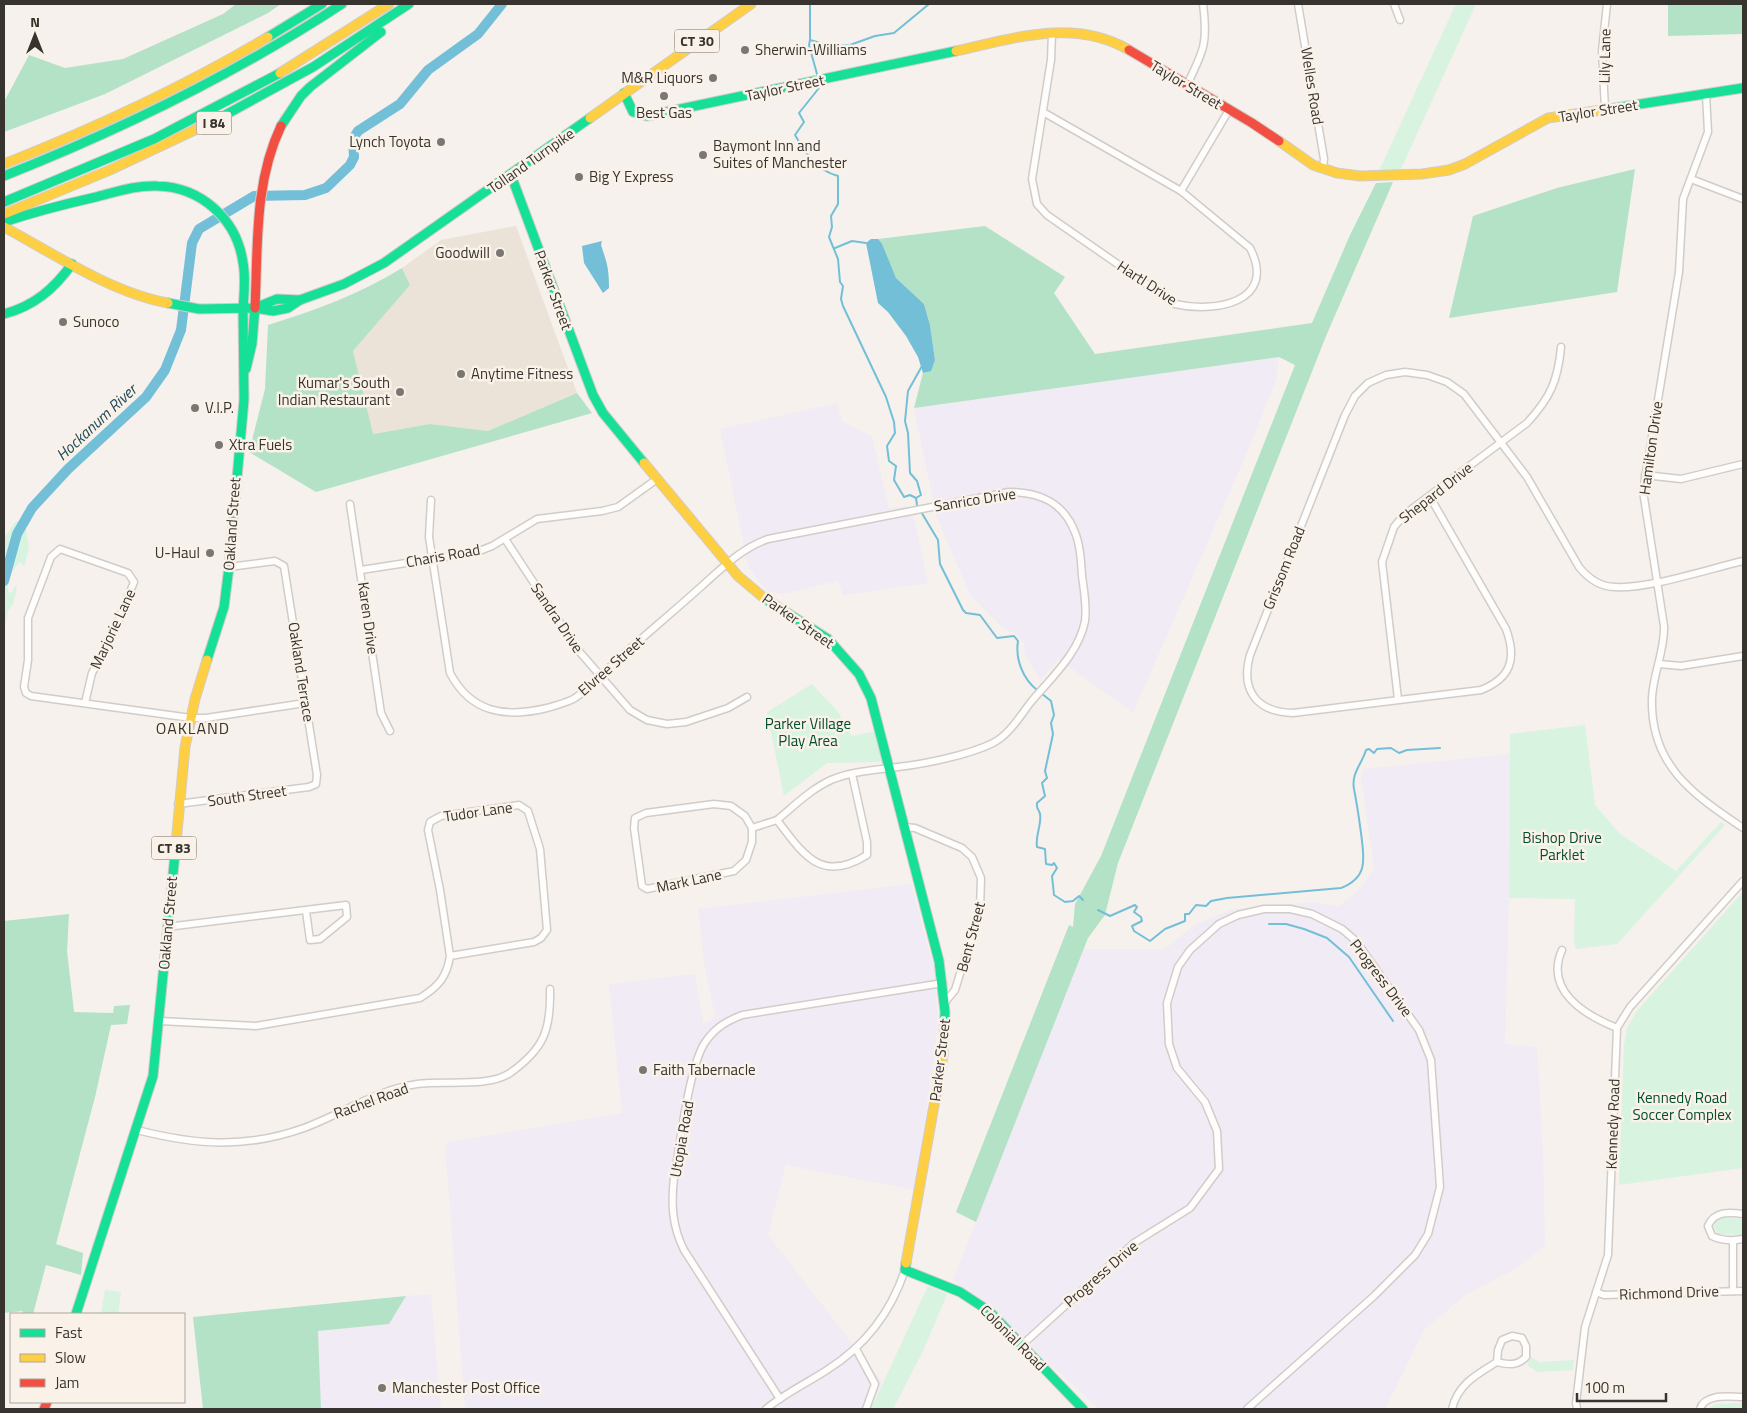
<svg xmlns="http://www.w3.org/2000/svg" width="1747" height="1413" font-family="'Titillium Web',sans-serif">
	<style>
		.built { fill: #ebe2d8 }
		.industrial { fill: #f0ebf5 }
		.green { fill: #d8f3df }
		.forest { fill: #b3e2c6 }
		.water { fill: #73bfd8 }
		.lines { fill: none; stroke-linecap: round; stroke-linejoin: round }
		.stream { stroke: #73bfd8; stroke-width: 2 }
		.river { stroke: #73bfd8; stroke-width: 10 }
		.street-casing { stroke: #d0cdc9; stroke-width: 9 }
		.fast-casing { stroke: #d0cdc9; stroke-width: 11 }
		.slow-casing { stroke: #d0cdc9; stroke-width: 11 }
		.jam-casing { stroke: #d0cdc9; stroke-width: 11 }
		.street { stroke: #fefdfc; stroke-width: 6 }
		.fast { stroke: #16e098; stroke-width: 9 }
		.slow { stroke: #ffcf43; stroke-width: 9 }
		.jam { stroke: #f24e42; stroke-width: 9 }
		.poi-dot { fill: #7a7672; stroke: #faf2e8; stroke-width: 2 }
		.labels { text-anchor: middle; stroke-width: 5; stroke-linejoin: round; paint-order: stroke }
		.shield { fill: #faf2e8; stroke: #726d67; stroke-width: 1 }
		.shield-label { font-size: 14px; font-weight: bold; fill: #373430 }
		.poi-label { font-size: 15px; fill: #373430; stroke: #faf2e8; text-anchor: start }
		.street-label { font-size: 15px; fill: #373430; stroke: #faf2e8 }
		.park-label { font-size: 15px; fill: #034e30; stroke: #faf2e8 }
		.water-label { font-size: 16px; font-style: italic; fill: #204d5d; stroke: #faf2e8 }
		.neighbourhood-label { font-size: 16px; letter-spacing: 1px; fill: #373430; stroke: #faf2e8 }
	</style>
	<rect width="100%" height="100%" fill="#f6f1ec"/>
	<path class="built" d="M516,226l61,167 -89,38 -58,-7 -58,10 -19,-83 57,-66 -8,-17 39,-28z"/>
	<g class="industrial">
		<path d="M1279,357l-3,23 -21,54 -122,279 -75,-54 -18,21 -15,-25 -1,-11 -9,-11 -11,-4 -34,-34 -34,-80 -22,-107z"/>
		<path d="M837,403l5,18 30,16 17,71 18,-2 8,16 13,61 -85,12 -5,-14 -55,13 -17,-3 -18,-25 -28,-137z"/>
		<path d="M1510,754l-1,144 -4,146 32,3 6,103 2,95 -26,22 -54,28 -41,35 -39,79h-285l-147,-129 131,-331h81l31,-25 38,-15 79,-7 26,4 20,-16 15,-22 -13,-90 2,-9z"/>
		<path d="M911,884l23,84 4,47 -4,45 -19,130 -129,-25 -18,70 114,147 -11,27h-406l-20,-266 177,-30 -13,-129 86,-10 8,49 7,-2 5,-5 -10,-47 -7,-60z"/>
		<path d="M431,1294l10,115h-120l-3,-78 71,-7 17,-28z"/>
	</g>
	<g class="green">
		<path d="M1456,4h20l-76,167h-21z"/>
		<path d="M20,521l5,4 4,22 -4,17 -2,2 -2,-4c-9,6 -16,21 -12,31l3,-1 3,-6 2,2 -4,16 -5,7 -4,19v-91l11,-17z"/>
		<path d="M812,684l26,28 14,24 25,-5 8,31 -58,1 -43,33 -17,-84z"/>
		<path d="M1585,725l10,80 25,29 56,37 45,-49 4,3 -108,119 -41,5 -2,-7 1,-43 -66,-1 1,-164z"/>
		<path d="M1743,892v276l-124,17 5,-140 3,-17 10,-17z"/>
		<path d="M1721,1218l22,1v16l-25,-1 -4,-7 2,-6z"/>
		<path d="M928,1286l19,8 -24,57 -30,58h-22z"/>
		<path d="M105,1290l16,2 -3,22h-17z"/>
		<path d="M1531,1357l8,5 35,-2 -1,10 -35,2 -11,-7z"/>
		<path d="M1743,1403v6h-35l8,-5z"/>
	</g>
	<g class="forest">
		<path d="M236,4h45l-13,9 -163,81 -101,38v-30l25,-47 36,13 58,-9 100,-45z"/>
		<path d="M1668,4h75v30l-75,2z"/>
		<path d="M1635,169l-18,123 -168,26 24,-102 84,-28z"/>
		<path d="M1393,182l-67,154 -208,527 -13,52 -17,23 -112,284 -20,-10 113,-287 4,2 2,-23 26,-48 194,-491 -16,-8 -365,51 9,-35 4,-1 8,-12 -5,-35 -6,-21 -28,-26 -18,-39 107,-13 80,51 -11,16 41,61 217,-31 38,-88 26,-52z"/>
		<path d="M402,268l8,17 -57,66 20,83 57,-10 58,7 89,-38 15,20 -276,79 -67,-40 16,-63 3,-64c48,-15 92,-31 134,-57z"/>
		<path d="M69,914l-2,37 7,61 39,1 1,-7 16,-1 -3,19 -16,1 -16,72 -39,147 27,9 -2,22 -35,-10 -13,49h-9l-2,-3 -18,2v-392z"/>
		<path d="M406,1296l-17,28 -71,7 3,78h-118l-10,-92z"/>
	</g>
	<g class="water">
		<path d="M871,239h7l4,5 14,34 28,26 6,21 5,35 -4,11 -8,2 -5,-16 -12,-21 -18,-24 -10,-9 -12,-60z"/>
		<path d="M602,241l-1,4c6,18 8,23 8,43l-6,5 -19,-30 -2,-17z"/>
	</g>
	<g class="lines">
		<g class="stream">
			<path d="M810,4v36l21,6 19,-1 25,-9 19,-3 35,-29"/>
			<path d="M810,40l-1,5 8,29"/>
			<path d="M819,88l-20,25 5,9 -9,13c11,19 21,35 43,41v28l-7,12 1,11 -3,10 9,22 2,23 3,4 -2,13 2,7 43,91 8,25 1,11 -8,13 2,15 7,5 -2,14 10,17 6,-2 6,3 1,7 21,35 2,24 23,46 3,3 14,2 17,23 17,-2 4,5c-3,18 5,38 19,49"/>
			<path d="M835,248l17,-7 14,2"/>
			<path d="M916,498l5,-3 -4,-14 -7,-8 -2,-40 -3,-12 3,-30 14,-25"/>
			<path d="M1041,693l10,8 3,14 -3,8 2,11 -8,37 2,7 -5,5 3,13 -8,7c-1,6 2,6 3,11 2,12 -5,20 -3,33l8,2 1,15 6,1 2,-2 3,5 -5,8 2,19 11,7 8,-1 6,-5 4,4"/>
			<path d="M1098,910l12,6 25,-11 2,2 -3,5 7,5 1,4 -10,5 2,5 16,10 15,-12 20,-8v-7h4l7,-9 10,1 5,-5 16,-3 114,-10c28,-11 23,-30 20,-55 -2,-15 -4,-29 -7,-44 -3,-16 8,-25 12,-39l3,-1 5,4 3,-4 14,-1 8,5 8,-3 33,-2"/>
			<path d="M1269,924h17l18,5 23,9 22,19 44,64"/>
		</g>
		<path class="river" d="M4,581l13,-47 15,-26 36,-39 78,-72 19,-27 16,-40 11,-87 7,-14 55,-33 51,-1 21,-7 24,-23 4,-8 -1,-18 5,-8 42,-27 28,-34 50,-36 24,-30"/>
		<defs>
			<g id="street">
				<path d="M1298,4l26,155 -1,10"/>
				<path d="M1394,4l6,16"/>
				<path d="M1187,85c17,-35 21,-42 16,-81"/>
				<path d="M1706,94l2,38 -25,67 -4,73 -36,219 21,135c1,25 -11,47 -12,72 -2,68 42,97 91,130"/>
				<path d="M1605,109l-3,-58 5,-47"/>
				<path d="M1043,112l138,79 69,57c28,55 -36,65 -75,56l-128,-89 -10,-11 -5,-25 19,-119 1,-27"/>
				<path d="M1691,179l52,20"/>
				<path d="M1181,191l48,-81"/>
				<path d="M1645,475l36,4 62,-15"/>
				<path d="M1430,497l76,132c11,30 5,49 -25,61l-188,23c-36,-1 -53,-22 -43,-58l95,-240 10,-19 13,-13 18,-8 19,-3 22,3 20,7 17,12 63,83 52,90c9,11 21,20 36,20 34,2 93,-18 128,-26"/>
				<path d="M431,500l-2,37 21,136c21,40 55,45 97,35 9,-3 20,-5 28,-10 15,-10 27,-24 40,-36 29,-26 59,-51 88,-77 20,-18 39,-37 65,-46l241,-47c32,0 56,11 67,43 5,13 5,28 6,41 2,15 5,30 3,45 -6,32 -34,57 -54,81 -11,14 -22,33 -38,41 -24,12 -69,21 -95,24 -22,3 -46,4 -67,13 -20,9 -37,26 -54,40 26,34 44,64 90,35v-13l-15,-68"/>
				<path d="M350,504l31,209 9,18"/>
				<path d="M505,539l73,111 52,60 17,10 20,4 19,-2 42,-14 19,-11"/>
				<path d="M361,570l116,-18 15,-6 45,-27 65,-8 16,-4 39,-28"/>
				<path d="M1659,664l22,2 62,-10"/>
				<path d="M1398,699l-16,-137 12,-35 11,-13 122,-91c23,-25 31,-42 34,-76"/>
				<path d="M85,703l7,-30 17,-29 25,-62 -6,-9 -68,-24 -9,8 -23,61v42l-4,27 2,6 5,3 160,22h15l99,-15"/>
				<path d="M178,804l131,-17 7,-3 1,-9 -33,-209 -9,-5 -46,6"/>
				<path d="M714,804l17,2 14,10 7,12v14l-6,18 -12,11 -87,18 -5,-3 -8,-58 1,-10 11,-5z"/>
				<path d="M904,827l11,1 47,20 10,9 9,21 -1,31 -25,81 -9,11"/>
				<path d="M752,828l25,-8"/>
				<path d="M167,927l179,-22 1,12 -27,22 -10,1 -4,-29"/>
				<path d="M1562,950c-18,41 23,65 55,78"/>
				<path d="M160,1021l96,5 164,-28c18,-11 27,-21 30,-42l84,-14 7,-4 6,-8 -7,-81 -12,-38 -9,-6 -78,11 -11,6 -2,8 12,60 10,66"/>
				<path d="M137,1130c59,15 108,19 167,-2 38,-14 72,-38 113,-44 27,-4 71,4 93,-11 34,-24 41,-43 40,-84"/>
				<path d="M1743,1214c-14,-2 -29,-3 -35,12l4,10c10,5 20,5 31,3"/>
				<path d="M1733,1241v50"/>
				<path d="M1596,1292l8,3 139,-4"/>
				<path d="M1022,1345l112,-102 56,-35 29,-39 -2,-38 -12,-29 -28,-34 -8,-24 -2,-41 11,-36 12,-17 29,-26 19,-9 26,-6h26l22,5 30,15 14,12 63,89 12,30 9,127 -12,47 -13,21 -41,41 -127,113"/>
				<path d="M856,1349l19,35 -9,25"/>
				<path d="M780,1399l-96,-149c-12,-24 -13,-46 -10,-72 6,-32 15,-114 32,-137 10,-14 21,-20 36,-26l201,-32"/>
				<path d="M766,1409c18,-15 41,-26 61,-39 38,-24 64,-58 78,-100"/>
				<path d="M1452,1409c6,-25 24,-34 45,-47 12,3 20,4 29,-5v-11l-4,-8 -10,-2 -10,4 -4,10 -1,12"/>
				<path d="M1577,1409l-1,-6 9,-76 23,-72 9,-227 13,-21 113,-126"/>
				<path d="M1700,1409c5,-16 30,-12 43,-12"/>
			</g>
			<g id="fast">
				<path d="M268,37l54,-33"/>
				<path d="M624,93l9,19 14,4 309,-65"/>
				<path d="M1602,110l141,-22"/>
				<path d="M216,120l97,-53 96,-63"/>
				<path d="M281,126l20,-30 9,-9 71,-55"/>
				<path d="M511,175l82,220 10,18 41,50"/>
				<path d="M4,176c119,-47 231,-102 338,-172"/>
				<path d="M4,202l150,-63 126,-66"/>
				<path d="M4,222c30,-10 61,-18 92,-25 20,-5 40,-12 61,-11 44,1 80,33 86,77 3,15 1,31 0,46"/>
				<path d="M168,303l31,6 56,-1 18,3 15,-3 12,-8 44,-16 40,-21 206,-145"/>
				<path d="M255,308l22,-9 23,1"/>
				<path d="M4,314c30,-8 50,-25 68,-50"/>
				<path d="M246,369l6,-25 3,-36"/>
				<path d="M764,598l64,41 31,35 12,24 68,263 6,51 -2,43"/>
				<path d="M207,660l17,-53 5,-40 15,-167 -1,-91"/>
				<path d="M906,1263l-1,7 55,22 29,19 94,98"/>
				<path d="M76,1314l77,-238 22,-222"/>
			</g>
			<g id="slow">
				<path d="M956,51c59,-13 118,-33 173,-1"/>
				<path d="M280,73l109,-69"/>
				<path d="M590,118l161,-114"/>
				<path d="M1279,141l34,24 24,8 23,3 62,-2 27,-4 16,-6 83,-46 54,-8"/>
				<path d="M4,164c91,-36 180,-77 264,-127"/>
				<path d="M4,214l106,-44 106,-50"/>
				<path d="M4,227c50,27 108,66 164,76"/>
				<path d="M644,463l94,113 26,22"/>
				<path d="M175,854l10,-107 10,-48 12,-39"/>
				<path d="M906,1263l37,-208"/>
			</g>
			<g id="jam">
				<path d="M1129,50l123,73 27,18"/>
				<path d="M255,308c3,-62 -1,-125 26,-182"/>
				<path d="M44,1409l3,-7"/>
			</g>
		</defs>
		<use href="#street" class="street-casing"/>
		<use href="#fast" class="fast-casing"/>
		<use href="#slow" class="slow-casing"/>
		<use href="#jam" class="jam-casing"/>
		<use href="#street" class="street"/>
		<use href="#fast" class="fast"/>
		<use href="#slow" class="slow"/>
		<use href="#jam" class="jam"/>
	</g>
	<g class="poi-dot">
		<circle cx="745" cy="50" r="5"/>
		<circle cx="713" cy="78" r="5"/>
		<circle cx="664" cy="96" r="5"/>
		<circle cx="441" cy="142" r="5"/>
		<circle cx="703" cy="155" r="5"/>
		<circle cx="579" cy="177" r="5"/>
		<circle cx="500" cy="253" r="5"/>
		<circle cx="63" cy="322" r="5"/>
		<circle cx="461" cy="374" r="5"/>
		<circle cx="400" cy="392" r="5"/>
		<circle cx="195" cy="408" r="5"/>
		<circle cx="219" cy="445" r="5"/>
		<circle cx="210" cy="553" r="5"/>
		<circle cx="643" cy="1070" r="5"/>
		<circle cx="382" cy="1388" r="5"/>
	</g>
	<g class="labels">
		<g class="shield">
			<rect x="674.5" y="29.5" width="45" height="23" rx="4"/>
			<rect x="196.5" y="111.5" width="35" height="23" rx="4"/>
			<rect x="151.5" y="836.5" width="45" height="23" rx="4"/>
		</g>
		<g class="shield-label">
			<text x="697" y="46">CT 30</text>
			<text x="214" y="128">I 84</text>
			<text x="174" y="853">CT 83</text>
		</g>
		<g class="poi-label">
			<text x="755" y="55">Sherwin-Williams</text>
			<text x="703" y="83" text-anchor="end">M&amp;R Liquors</text>
			<text x="664" y="118" text-anchor="middle">Best Gas</text>
			<text x="431" y="147" text-anchor="end">Lynch Toyota</text>
			<text x="713" y="151">Baymont Inn and<tspan x="713" dy="17">Suites of Manchester</tspan></text>
			<text x="589" y="182">Big Y Express</text>
			<text x="490" y="258" text-anchor="end">Goodwill</text>
			<text x="73" y="327">Sunoco</text>
			<text x="471" y="379">Anytime Fitness</text>
			<text x="390" y="388" text-anchor="end">Kumar's South<tspan x="390" dy="17">Indian Restaurant</tspan></text>
			<text x="205" y="413">V.I.P.</text>
			<text x="229" y="450">Xtra Fuels</text>
			<text x="200" y="558" text-anchor="end">U-Haul</text>
			<text x="653" y="1075">Faith Tabernacle</text>
			<text x="392" y="1393">Manchester Post Office</text>
		</g>
		<g class="street-label">
			<text transform="translate(1605 56) rotate(-89)" y="5">Lily Lane</text>
			<text transform="translate(1186 85) rotate(31)" y="5">Taylor Street</text>
			<text transform="translate(1312 86) rotate(81)" y="5">Welles Road</text>
			<text transform="translate(785 88) rotate(-12)" y="5">Taylor Street</text>
			<text transform="translate(1598 111) rotate(-9)" y="5">Taylor Street</text>
			<text transform="translate(531 161) rotate(-35)" y="5">Tolland Turnpike</text>
			<text transform="translate(1147 283) rotate(33)" y="5">Hartl Drive</text>
			<text transform="translate(553 290) rotate(70)" y="5">Parker Street</text>
			<text transform="translate(1651 448) rotate(-82)" y="5">Hamilton Drive</text>
			<text transform="translate(1436 493) rotate(-38)" y="5">Shepard Drive</text>
			<text transform="translate(975 500) rotate(-9)" y="5">Sanrico Drive</text>
			<text transform="translate(232 524) rotate(-86)" y="5">Oakland Street</text>
			<text transform="translate(443 556) rotate(-10)" y="5">Charis Road</text>
			<text transform="translate(1284 568) rotate(-68)" y="5">Grissom Road</text>
			<text transform="translate(368 618) rotate(82)" y="5">Karen Drive</text>
			<text transform="translate(557 618) rotate(56)" y="5">Sandra Drive</text>
			<text transform="translate(798 621) rotate(35)" y="5">Parker Street</text>
			<text transform="translate(113 629) rotate(-65)" y="5">Marjorie Lane</text>
			<text transform="translate(611 666) rotate(-41)" y="5">Elvree Street</text>
			<text transform="translate(301 672) rotate(81)" y="5">Oakland Terrace</text>
			<text transform="translate(247 796) rotate(-8)" y="5">South Street</text>
			<text transform="translate(478 812) rotate(-8)" y="5">Tudor Lane</text>
			<text transform="translate(689 881) rotate(-12)" y="5">Mark Lane</text>
			<text transform="translate(168 923) rotate(-85)" y="5">Oakland Street</text>
			<text transform="translate(971 937) rotate(-75)" y="5">Bent Street</text>
			<text transform="translate(1381 978) rotate(53)" y="5">Progress Drive</text>
			<text transform="translate(940 1060) rotate(-83)" y="5">Parker Street</text>
			<text transform="translate(371 1101) rotate(-20)" y="5">Rachel Road</text>
			<text transform="translate(1613 1124) rotate(-88)" y="5">Kennedy Road</text>
			<text transform="translate(682 1139) rotate(-80)" y="5">Utopia Road</text>
			<text transform="translate(1101 1274) rotate(-41)" y="5">Progress Drive</text>
			<text transform="translate(1669 1293) rotate(-2)" y="5">Richmond Drive</text>
			<text transform="translate(1013 1338) rotate(45)" y="5">Colonial Road</text>
		</g>
		<g class="park-label">
			<text x="808" y="729">Parker Village<tspan x="808" dy="17">Play Area</tspan></text>
			<text x="1562" y="843">Bishop Drive<tspan x="1562" dy="17">Parklet</tspan></text>
			<text x="1682" y="1103">Kennedy Road<tspan x="1682" dy="17">Soccer Complex</tspan></text>
		</g>
		<g class="water-label">
			<text transform="translate(96 422) rotate(-43)" y="6">Hockanum River</text>
		</g>
		<g class="neighbourhood-label">
			<text x="193" y="734">OAKLAND</text>
		</g>
	</g>
	<rect width="1747" height="1413" fill="none" stroke="#373430" stroke-width="10"/>
	<rect x="10" y="1313" width="175" height="90" fill="#faf2e8" stroke="#aca69e"/>
	<rect x="20" y="1329" width="25" height="8" fill="#16e098" stroke="#aca69e"/>
	<text x="55" y="1338" font-size="15" fill="#373430">Fast</text>
	<rect x="20" y="1354" width="25" height="8" fill="#ffcf43" stroke="#aca69e"/>
	<text x="55" y="1363" font-size="15" fill="#373430">Slow</text>
	<rect x="20" y="1379" width="25" height="8" fill="#f24e42" stroke="#aca69e"/>
	<text x="55" y="1388" font-size="15" fill="#373430">Jam</text>
	<g transform="translate(35 35)" stroke="#faf2e8" stroke-width="4" paint-order="stroke">
	<path d="M0-4L9 19L0 12L-9 19Z" fill="#373430"/>
	<text y="-8" font-size="14" font-weight="bold" text-anchor="middle" fill="#373430">N</text>
	</g>
	<path d="M1577 1393v8h89v-8" fill="none" stroke="#373430" stroke-width="2.5"/>
	<text x="1584" y="1393" font-size="15" fill="#373430" stroke="#faf2e8" stroke-width="4" paint-order="stroke">100 m</text>
</svg>
